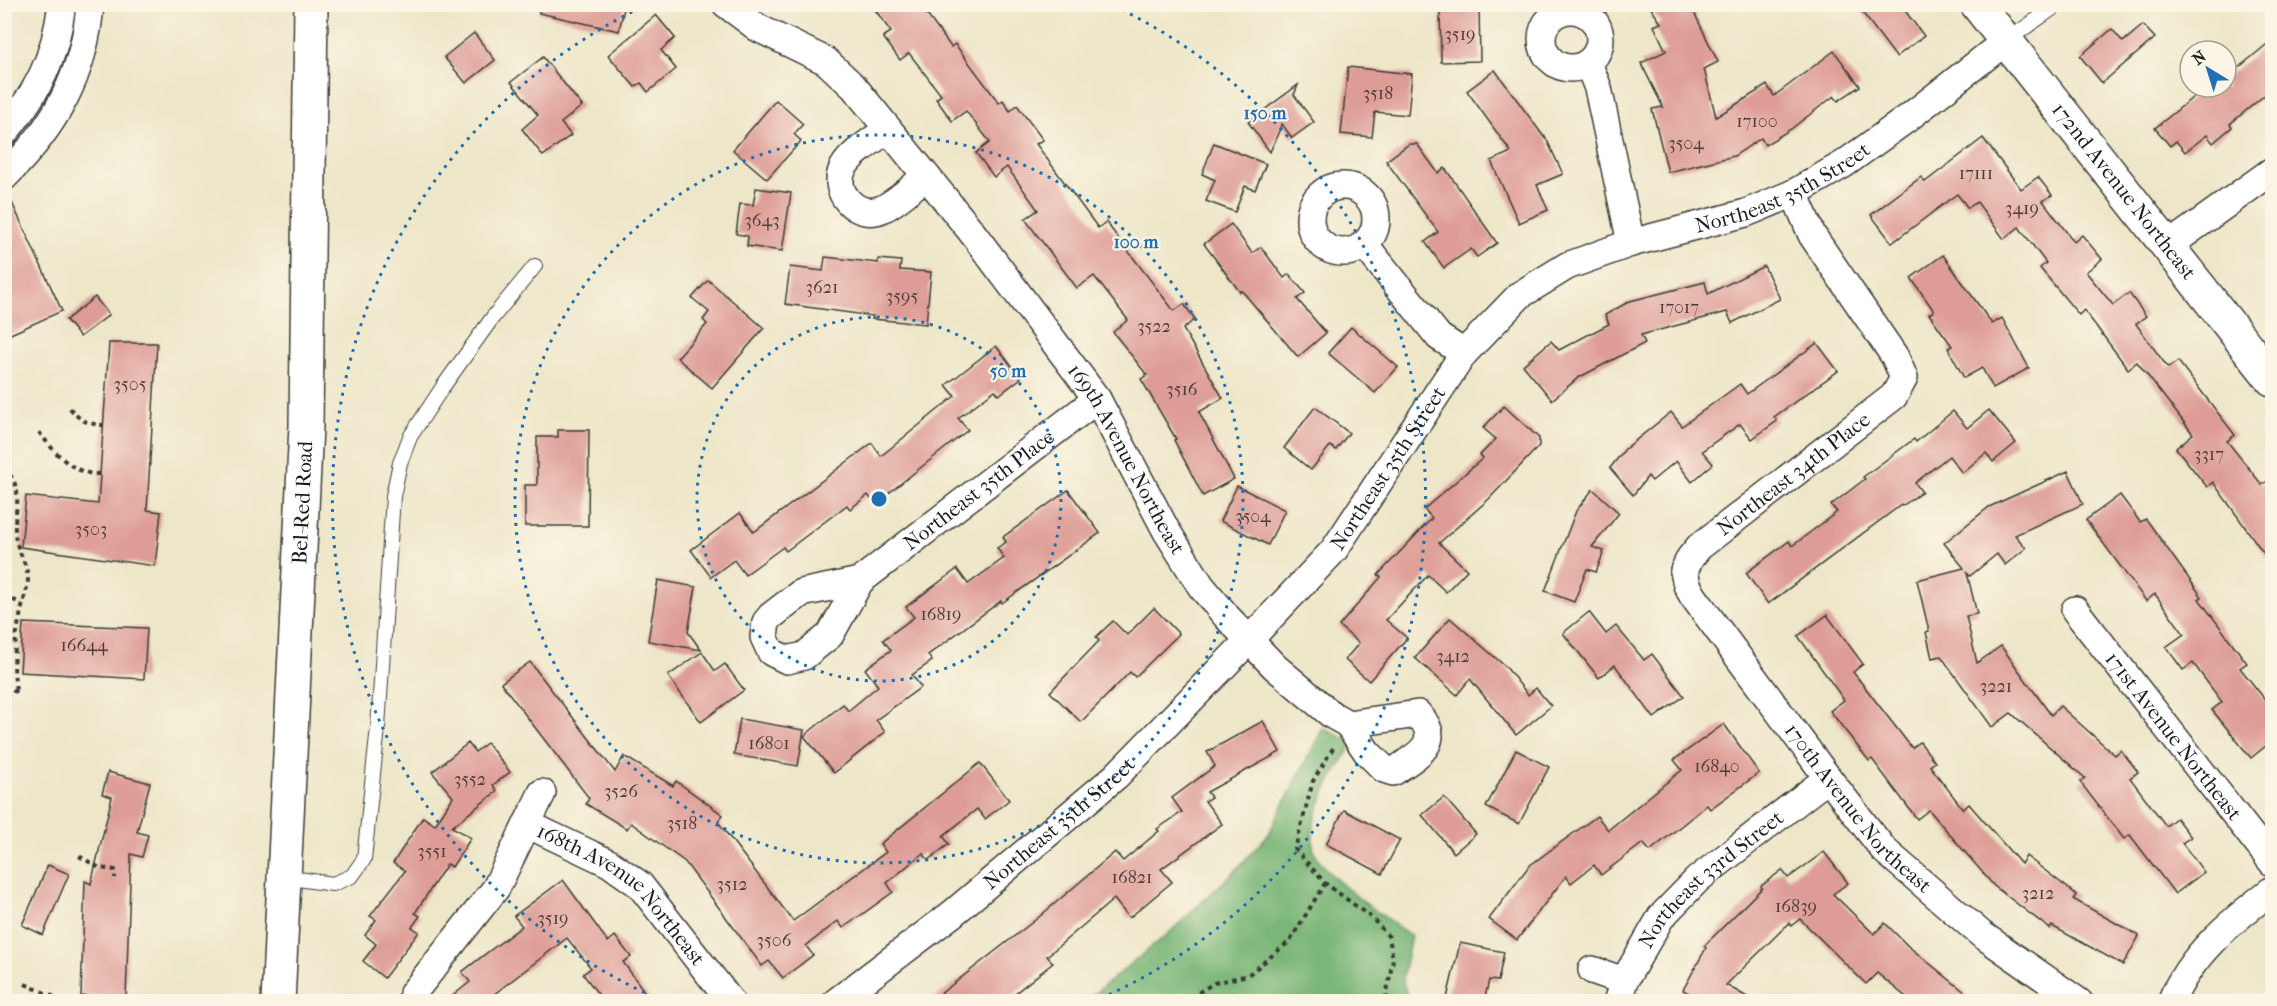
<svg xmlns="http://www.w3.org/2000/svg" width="2277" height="1006" font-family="'IM FELL French Canon',serif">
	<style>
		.forest { fill: #79b677; stroke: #4a694a; stroke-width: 1.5 }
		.building { fill: #dd9c95 }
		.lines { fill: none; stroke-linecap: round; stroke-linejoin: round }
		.service-casing { stroke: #3b3a36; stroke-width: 16 }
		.minor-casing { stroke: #3b3a36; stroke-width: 30 }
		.tertiary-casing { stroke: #3b3a36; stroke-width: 36 }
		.secondary-casing { stroke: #3b3a36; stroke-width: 36 }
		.path { stroke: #3b3a36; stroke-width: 4; stroke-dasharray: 4.5 4.5; stroke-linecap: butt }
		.service { stroke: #fff; stroke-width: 14 }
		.minor { stroke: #fff; stroke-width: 27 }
		.tertiary { stroke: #fff; stroke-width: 33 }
		.secondary { stroke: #fff; stroke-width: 33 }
		.ring { fill: none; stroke: #1f6fb2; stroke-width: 3; stroke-dasharray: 3 6 }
		.labels { text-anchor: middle; stroke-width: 4.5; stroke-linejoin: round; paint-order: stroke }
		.number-label { font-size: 18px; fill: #4c3c3a }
		.street-label { font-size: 21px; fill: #1c1c1c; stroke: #fcf5e5 }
		.centre { fill: #1f6fb2; stroke: #fcf5e5; stroke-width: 3 }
		.ring-label { font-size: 18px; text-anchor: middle; font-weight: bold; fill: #1f6fb2; stroke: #fcf5e5; stroke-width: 4.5; stroke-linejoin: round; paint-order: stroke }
	</style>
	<rect width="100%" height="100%" fill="#fcf5e5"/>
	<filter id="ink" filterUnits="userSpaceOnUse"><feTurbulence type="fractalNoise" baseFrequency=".0167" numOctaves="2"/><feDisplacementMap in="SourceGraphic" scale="12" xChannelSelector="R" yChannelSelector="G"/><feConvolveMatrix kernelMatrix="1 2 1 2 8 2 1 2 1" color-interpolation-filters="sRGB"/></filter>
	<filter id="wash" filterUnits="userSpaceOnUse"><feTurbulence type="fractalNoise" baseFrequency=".008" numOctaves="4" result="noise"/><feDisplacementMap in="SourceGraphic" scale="24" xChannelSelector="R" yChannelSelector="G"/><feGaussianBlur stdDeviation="1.35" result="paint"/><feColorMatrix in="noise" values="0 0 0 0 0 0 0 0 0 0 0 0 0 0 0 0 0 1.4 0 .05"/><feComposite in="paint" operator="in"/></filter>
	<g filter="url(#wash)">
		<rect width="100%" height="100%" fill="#ede6c8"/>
		<path class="forest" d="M1323,728l30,15c-17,30 -44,66 -40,103 3,27 75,73 98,90l-9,43 7,22 -325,1 85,-69 64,-60 35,-38z"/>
		<g id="blocks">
			<g class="building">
				<path d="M540,4h85l-6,27 -80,-18z"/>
				<path d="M871,4h48l32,43 4,-3 44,59 4,-3 7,11 7,-6 26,35 -7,4 62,84 8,-6 68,89 10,-7 11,15 -12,10 40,69 -24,14 35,67 -31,17 -29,-56 2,-1 -35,-60 6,-4 -34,-43 15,-12 -34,-44 -17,12 -52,-69 13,-9 -31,-43 -13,10 -18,-24 14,-11 -24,-31 -14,10 -16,-22 5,-4 -32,-42 -9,7 -17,-23 8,-5z"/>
				<path d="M1648,4h42l28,58 -14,7 12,48 51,-32 7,11 60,-45 26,35 -22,15 -4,-5 -43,33 -26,16 -4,-7 -27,18 -66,16 -16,-63 11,-2 -22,-44 25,-12 -12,-25 7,-3z"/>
				<path d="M1856,4h44l24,32 -28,21z"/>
				<path d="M1479,7l1,54 -39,1 -1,-54z"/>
				<path d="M656,15l19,23 -14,12 15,19 -28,23 -7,-9 -6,4 -27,-32z"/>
				<path d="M2143,25l12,13 -53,45 -22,-27 32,-27 11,13z"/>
				<path d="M474,33l21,27 -29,23 -22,-26z"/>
				<path d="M2272,40v49l-42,35 2,3 -19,16 -6,-8 -22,17 -9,-11 -6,5 -15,-18 47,-38 4,5 10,-8h10v-9z"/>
				<path d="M543,57l39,49 -21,17 10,12 -28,21 -21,-27 16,-14 -27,-33z"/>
				<path d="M1348,67l64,7 -4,41 -33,-3 -3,25 -31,-3z"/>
				<path d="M1495,70l49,67 1,-1 18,38 -26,11 11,25 -29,13 -28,-62 20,-9 -44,-61z"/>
				<path d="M1298,85l-4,10 20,27 -22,16 -10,-14 -12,28 -22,-30z"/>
				<path d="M776,100l27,24 -9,10 7,7 -34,38 -34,-29z"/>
				<path d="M1983,138l38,51 17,-12 14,18 -9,6 31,41 8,-7 20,24 -16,13 27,33 16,-12 17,23 -10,8 32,44 10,-7 57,74 -8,6 35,44 10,-7v87l-59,-83 -6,5 -31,-39 17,-14 -56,-72 -9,7 -44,-59 -5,5 -39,-47 6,-5 -27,-36 -15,12 -27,-37 -9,6 -11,-14 -65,49 -21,-28 50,-38 4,5z"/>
				<path d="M1214,143l52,21 -11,26 -10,-4 -10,26 -29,-11 9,-21 -13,-6z"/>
				<path d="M1409,144h8l21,29 7,-5 52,75 -20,14 -6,-8 -27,19 -19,-26 13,-10 -52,-71z"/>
				<path d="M756,188l35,5 -9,58 -35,-5 1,-10 -12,-2 4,-30 13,1z"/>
				<path d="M4,192h3l55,119 -58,26z"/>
				<path d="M1231,224l21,29 9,-6 23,31 5,-4 16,19 -8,6 29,34 -28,24 -56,-66 -2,1 -36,-48z"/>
				<path d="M1943,255l49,69 10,-6 27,50 -36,20 -11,-20 -18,10 -16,-30 4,-2 -23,-32 5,-3 -23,-33z"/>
				<path d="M825,257l53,6v-4l23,2 -1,9 31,2 -5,52 -54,-5 1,-3 -88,-12 5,-37 33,4z"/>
				<path d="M1764,266l16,33 -48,24 -5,-11 -86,23 4,8 -67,35 -26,22 -29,-35 28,-24 8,9 50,-26 -4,-9 25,-14 75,-19 3,12z"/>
				<path d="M708,280l56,48 -52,60 -35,-30 30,-34 -4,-4 6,-8 -17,-14z"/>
				<path d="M95,297l14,18 -29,22 -14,-17z"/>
				<path d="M1351,327l47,40 -23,26 -47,-40z"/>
				<path d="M109,343h48l-10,167 14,2 -6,54 -134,-19 5,-51 72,8z"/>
				<path d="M1817,343l21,28 -64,46 3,4 -25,18 -12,-15 -38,27 11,13 -21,18 -16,-21 -24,20 -4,-5 -15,19 -23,-27 15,-19 46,-37 11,14 58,-42 7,10z"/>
				<path d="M996,346l25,32 -22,17 -4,-5 -37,28 10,12 -93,74 -7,-9 -18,14 -3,-4 -61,46 -3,-4 -38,28 -11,-15 -23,17 -20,-27 49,-37 14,19 118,-89 9,13 74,-60 -9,-11z"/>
				<path d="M1504,406l35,32v8l-50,53 -50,44 28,27 -21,22 -18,-17 -42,45 21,18 -38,43 -24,-21 14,-17 -20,-17 42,-49 -3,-2 54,-57 -8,-9 59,-51 -3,-3 16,-16 -13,-11z"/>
				<path d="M1315,407l34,26 -13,17 -6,-4 -19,24 -27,-22z"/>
				<path d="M1989,410l27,33 -23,19 -7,-9 -24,20 -13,-17 -34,27 7,9 -20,14 -1,-1 -133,99 -22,-31 43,-32 3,5 45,-34 -6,-7 34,-26 -2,-2 51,-38 2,3 37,-31 14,17z"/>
				<path d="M558,430h31l-1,96h-63v-41h12v-48h21z"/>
				<path d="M2068,471l15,33 -68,31 11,13 -21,17 -8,-11 -27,22 -3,-3 10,41 -11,2 11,47 24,-17 50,69 9,-9 55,49 6,-5 17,22 -8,6 36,48 10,-8 15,19 -9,6 22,29 -29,22 -45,-59 -6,4 -44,-57 5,-4 -74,-65 -19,14 -51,-71 -9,2 -6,-26 3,-1 -12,-51 47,-12 -20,-25 45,-36z"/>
				<path d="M1237,486l48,24 -17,35 -48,-24z"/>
				<path d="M1593,489l26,24 -27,34 12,4 -8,21 -9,-3 -13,33 -29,-11 31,-80z"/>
				<path d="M1068,490l32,43 -98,70 -1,-2 -73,54 4,6 -20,14 9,12 -45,33 9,12 -51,41 -30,-37 39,-32 5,7 30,-25 -13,-17 26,-19 -8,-10 31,-23 -8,-10 51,-38 11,15 36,-26 -7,-10 9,-6 -3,-5z"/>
				<path d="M2120,495l20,27 6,-3 56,78 -3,2 48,64 -7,5 32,40v33l-21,17 -39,-48 10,-8 -29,-39 -10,7 -17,-23 18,-13 -29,-40 -9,7 -60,-81z"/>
				<path d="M658,580l38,7 -8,45 13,18 -53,-9z"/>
				<path d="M1154,608l25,26 -44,43 -5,-5 -49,50 -31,-30 49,-51 -3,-4 17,-16 14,14z"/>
				<path d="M1589,612l17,22 10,-8 28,34 8,-6 32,42 -30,22 -39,-53 -16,13 -36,-45z"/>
				<path d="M1827,615l36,49 -10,8 59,76 8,-6 15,20 -5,4 33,43 6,-5 52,60 5,-8 51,39 -4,4 66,37 -16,29 -71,-39 -2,3 -56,-43 -65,-76 -12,9 -45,-60 -3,2 -39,-50 14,-11 -46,-64z"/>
				<path d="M1450,618l56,49 22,28 8,-7 15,18 -35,29 -46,-56 -13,16 -42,-37z"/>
				<path d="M23,623l124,5 -3,51 -124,-7z"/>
				<path d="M702,652l13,19 10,-7 19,26 -43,32 -33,-46z"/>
				<path d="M530,662l85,110 9,-16 49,30 3,-5 47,34 -5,7 75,99 93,-69 -6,-8 100,-81 29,37 -24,19 -8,-10 -34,27 6,8 -21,16 -5,-7 -36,30 6,9 -50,36 -5,-7 -32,25 7,9 -30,23 -14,-17 -7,5 -77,-104 -54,-39 -4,6 -41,-25 3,-6 -88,-115z"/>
				<path d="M740,719l64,11 -6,36 -64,-11z"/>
				<path d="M1263,721l17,31 -73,40 4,5 -6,4 17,23 -61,45 11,13 -43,36 -15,-19 -67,57 6,7 -49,39h-74l109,-85 76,-65 8,9 36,-30 -2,-2 25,-17 -10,-14 43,-32 -8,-14z"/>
				<path d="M1724,724l35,49 -49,36 -3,-4 -57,46 -7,-8 -42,32 -7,-10 -23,18 -5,-7 -49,64 -28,-21 40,-53 68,-50 11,14 74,-60 -8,-10z"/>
				<path d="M468,743l7,9 12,-9 23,29 -17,13 4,6 -45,36 19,11 -19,29 -5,-3 -32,49 5,3 -8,11 7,5 -35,46 -21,-17 13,-17 -11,-9 11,-15 -6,-4 35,-45 -12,-8 30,-46 12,8 18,-28 -21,-25z"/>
				<path d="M1516,750l33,17 -30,57 -33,-17z"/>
				<path d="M108,772l42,11 -13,49 11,3 -6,22 -11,-3 -5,143 -45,-1 4,-115 6,3 21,-87 -10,-3z"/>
				<path d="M1444,797l32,37 -22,19 -32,-38z"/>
				<path d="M1344,810l56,30 -18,34 -56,-30z"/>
				<path d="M1824,852l24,31 -15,11 41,40 11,-11 23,23 69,56h-65l-35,-29 -11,11 -66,-65 -9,7 -2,-3 -63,62 30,17h-51l-22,-12 23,-42 -2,-2 58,-58 -1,-2 21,-16 6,8z"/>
				<path d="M48,865l21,9 -26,61 -21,-10z"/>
				<path d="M563,880l45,62 7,-6 16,21 -8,5 29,40h-48l-21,-28 8,-6 -24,-30 -83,64h-39l25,-20 -8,-10 60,-46 -8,-10z"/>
				<path d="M1460,943l44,9 -6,29 -9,-1 -5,22h-38z"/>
			</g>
		</g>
	</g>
	<g filter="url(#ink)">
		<use href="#blocks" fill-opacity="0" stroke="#3b3a36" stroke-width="1.5"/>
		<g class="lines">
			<defs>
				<g id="service">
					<path d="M2006,41l53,-37"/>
					<path d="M284,877l49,7 19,-8 12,-17 14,-132 15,-231 7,-33 10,-26 32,-49 51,-71 42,-51"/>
				</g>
				<g id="minor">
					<path id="s1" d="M726,4l32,24 68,33 28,26 117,144 126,168 69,131 35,56 26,31 48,50 57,48 16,9 19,28 17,17 9,3c23,-16 52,-29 25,-58l-70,10"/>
					<circle cx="1571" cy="39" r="29"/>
					<path d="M1588,63l10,25 33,155"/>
					<path d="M888,129c-14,11 -36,23 -45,39 -12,24 14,52 39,41 16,-7 31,-23 44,-33"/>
					<path d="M4,133c35,-43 51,-74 58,-129"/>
					<path d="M4,177c50,-49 81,-102 86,-173"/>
					<circle cx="1343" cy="219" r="33"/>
					<path d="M1364,244l75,93 25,16"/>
					<path d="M2168,246l104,-75"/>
					<path id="s2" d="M1684,571l3,14 6,11 135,182 56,72 97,84 98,68"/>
					<path id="s3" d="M1684,571l6,-13 9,-11 195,-151 10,-18 -9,-21 -83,-122 -18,-42"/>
					<path id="s4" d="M860,581l-59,12 -30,23 -5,6 -2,15 7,15 16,8 17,-4 26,-21 30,-54 237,-182"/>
					<path id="s5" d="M2075,610l197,252"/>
					<path id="s6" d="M527,824l82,39 31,22 91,117"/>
					<path d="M1592,970l32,11"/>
					<path d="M413,993l83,-105 46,-95"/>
					<path id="s7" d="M836,1002l116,-88 164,-138 133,-136 85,-90 130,-197 56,-58 47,-29 64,-23 115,-30 48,-20 50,-29 64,-46 98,-77"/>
					<path id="s8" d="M1617,1002l7,-21 37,-64 37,-38 130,-101"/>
					<path d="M2171,1002c20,-49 61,-81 101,-112"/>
				</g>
				<g id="tertiary">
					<path id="s9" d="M1977,4l295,375"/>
				</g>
				<g id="secondary">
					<path id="s10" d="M278,1002l28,-576 5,-422"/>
				</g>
			</defs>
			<use href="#service" class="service-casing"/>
			<use href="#minor" class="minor-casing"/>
			<use href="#tertiary" class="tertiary-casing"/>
			<use href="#secondary" class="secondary-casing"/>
			<g class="path">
				<path d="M70,408c9,12 17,16 33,17"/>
				<path d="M39,432c15,20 35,44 62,42"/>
				<path d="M4,467c22,26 10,35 11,65 0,17 13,31 13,48 -1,11 -5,22 -7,32 -6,26 -9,52 -5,78"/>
				<path d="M4,597l18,6"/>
				<path d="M4,687l15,6"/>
				<path d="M1333,748l-20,33 -18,68 30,34 47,35 17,19 4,22 -8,43"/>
				<path d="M4,772l6,-5"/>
				<path d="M79,856l21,12 15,2v8"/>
				<path d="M25,984l41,18"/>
				<path d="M106,1002l1,-5"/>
				<path d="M1183,1002l31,-19 34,-8 42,-34 35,-58"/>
			</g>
			<use href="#service" class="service"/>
			<use href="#minor" class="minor"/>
			<use href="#tertiary" class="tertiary"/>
			<use href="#secondary" class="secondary"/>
		</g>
	</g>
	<g class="ring">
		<circle cx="879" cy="499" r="182"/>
		<circle cx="879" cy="499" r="364"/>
		<path d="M661 1000A546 546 0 0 1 644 6M1114 6A546 546 0 0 1 1097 1000"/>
	</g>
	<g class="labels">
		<g class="number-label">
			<text x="1460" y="40">3519</text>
			<text x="1378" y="99">3518</text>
			<text x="1757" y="127">17100</text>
			<text x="1686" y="149">3504</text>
			<text x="1976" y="179">17111</text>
			<text x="2022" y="214">3419</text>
			<text x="762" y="226">3643</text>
			<text x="822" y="293">3621</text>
			<text x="902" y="302">3595</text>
			<text x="1679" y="313">17017</text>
			<text x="1154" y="332">3522</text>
			<text x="130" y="390">3505</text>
			<text x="1182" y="395">3516</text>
			<text x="2209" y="460">3317</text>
			<text x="1253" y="522">3504</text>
			<text x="91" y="535">3503</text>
			<text x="941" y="620">16819</text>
			<text x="84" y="651">16644</text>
			<text x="1453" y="662">3412</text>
			<text x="1996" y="692">3221</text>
			<text x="769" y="749">16801</text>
			<text x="1717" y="772">16840</text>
			<text x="470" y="785">3552</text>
			<text x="621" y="797">3526</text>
			<text x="682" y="829">3518</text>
			<text x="432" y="857">3551</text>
			<text x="1132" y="883">16821</text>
			<text x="732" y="890">3512</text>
			<text x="2038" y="899">3212</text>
			<text x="1796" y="912">16839</text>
			<text x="553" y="924">3519</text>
			<text x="774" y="946">3506</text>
		</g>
		<g class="street-label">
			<text dy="7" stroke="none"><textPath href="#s7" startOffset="1276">Northeast 35th Street</textPath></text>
			<text dy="7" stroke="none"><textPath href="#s9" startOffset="238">172nd Avenue Northeast</textPath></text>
			<text dy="7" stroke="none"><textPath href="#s1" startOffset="616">169th Avenue Northeast</textPath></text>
			<text dy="7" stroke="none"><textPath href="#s7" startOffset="772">Northeast 35th Street</textPath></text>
			<text dy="7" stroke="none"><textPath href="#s3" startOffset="148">Northeast 34th Place</textPath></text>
			<text dy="7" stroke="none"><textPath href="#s4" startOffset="418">Northeast 35th Place</textPath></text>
			<text dy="7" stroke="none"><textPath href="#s10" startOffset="500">Bel-Red Road</textPath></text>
			<text dy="7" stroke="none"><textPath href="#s5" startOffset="160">171st Avenue Northeast</textPath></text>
			<text dy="7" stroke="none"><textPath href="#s2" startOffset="296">170th Avenue Northeast</textPath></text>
			<text dy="7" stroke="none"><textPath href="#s7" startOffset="286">Northeast 35th Street</textPath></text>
			<text dy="7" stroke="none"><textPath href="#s8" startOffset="158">Northeast 33rd Street</textPath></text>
			<text dy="7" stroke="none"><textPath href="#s6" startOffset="120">168th Avenue Northeast</textPath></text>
		</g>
	</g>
	<circle cx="879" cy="499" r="9" class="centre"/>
	<g class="ring-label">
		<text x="1265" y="119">150 m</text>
		<text x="1136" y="248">100 m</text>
		<text x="1008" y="377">50 m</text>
	</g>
	<rect width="2277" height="1006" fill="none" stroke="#fcf5e5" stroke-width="24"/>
	<g transform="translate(2208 69) rotate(322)"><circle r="28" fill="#fcf5e5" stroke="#a29e95" stroke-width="1.5"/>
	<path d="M0-4.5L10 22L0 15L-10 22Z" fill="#1f6fb2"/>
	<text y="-9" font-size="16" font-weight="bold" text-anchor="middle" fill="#1c1c1c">N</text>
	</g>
</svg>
